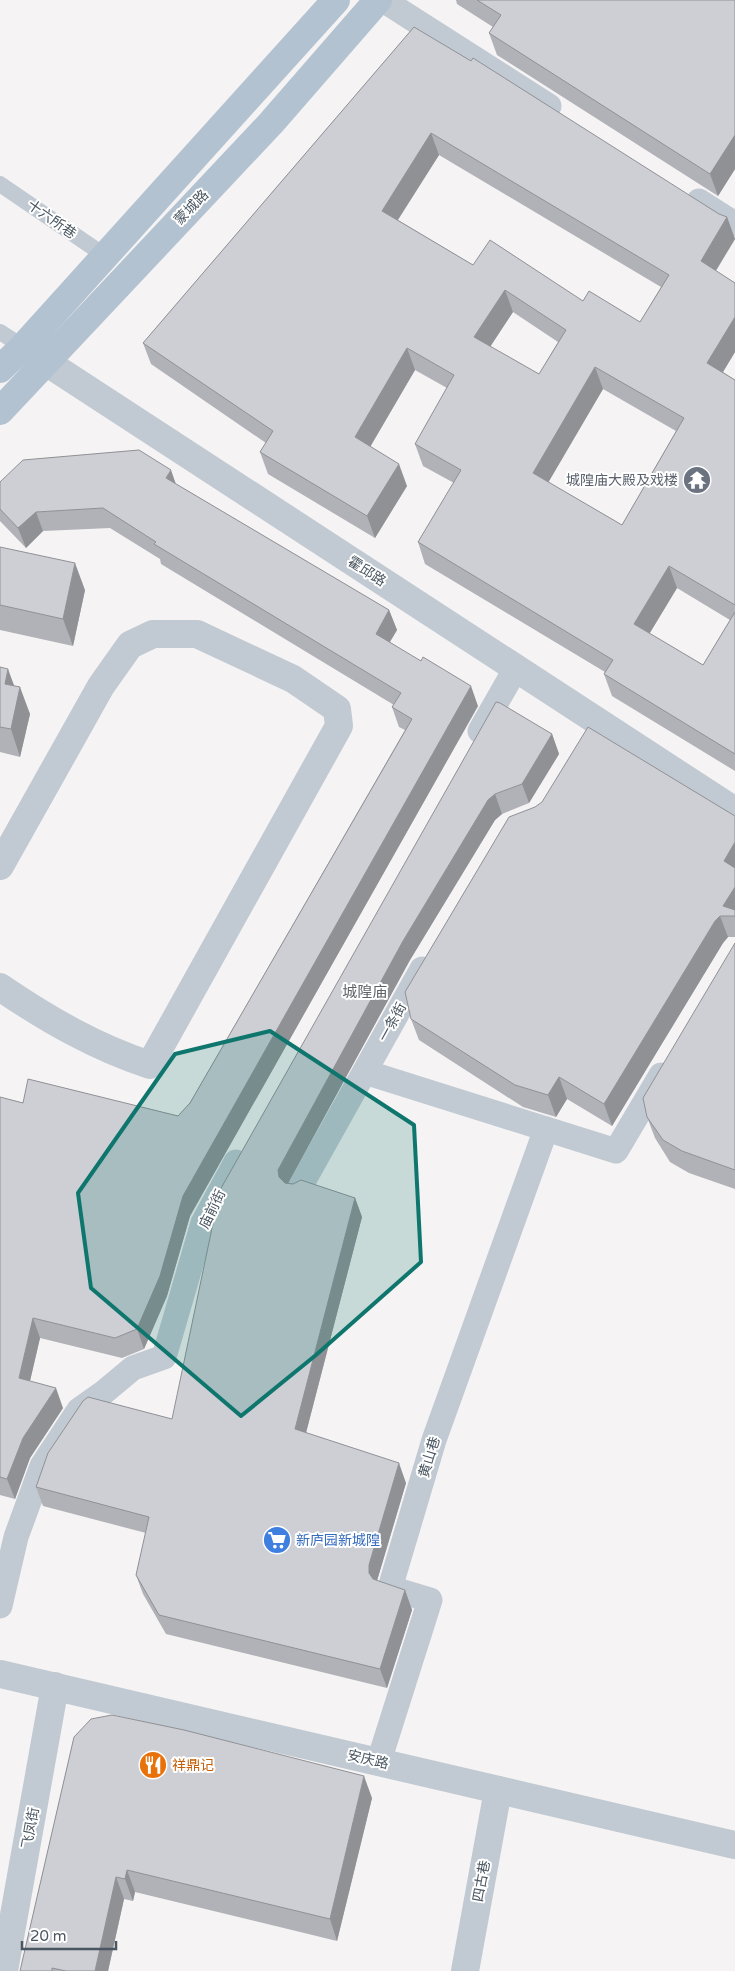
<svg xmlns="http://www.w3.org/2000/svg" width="735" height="1971" font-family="'Varela Round','Noto Sans SC',sans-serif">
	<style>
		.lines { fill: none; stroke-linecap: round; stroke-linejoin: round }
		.service { stroke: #c1cad2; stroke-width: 16 }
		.pedestrian { stroke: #c1cad2; stroke-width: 25 }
		.minor { stroke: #c1cad2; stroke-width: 28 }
		.tertiary { stroke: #c1cad2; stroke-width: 28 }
		.primary { stroke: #b3c2d1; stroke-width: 28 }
		.wall { fill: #b0b2b7; fill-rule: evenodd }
		.shaded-wall { fill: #909195 }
		.building { fill: #cdcfd5; stroke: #909195; fill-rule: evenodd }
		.marked { fill: #0f766e; fill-opacity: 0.2; stroke: #0f766e; stroke-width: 4; stroke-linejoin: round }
		.labels { text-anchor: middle; stroke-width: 4; stroke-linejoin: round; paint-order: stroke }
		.street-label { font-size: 14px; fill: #4a5661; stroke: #fff }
		.worship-label { font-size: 14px; fill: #5b616d; stroke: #fff; text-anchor: end }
		.shop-label { font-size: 14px; fill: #366cbe; stroke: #fff; text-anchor: start }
		.food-label { font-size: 14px; fill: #c56008; stroke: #fff; text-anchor: start }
		.neighbourhood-label { font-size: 15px; fill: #5f6368; stroke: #fff }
	</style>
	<rect width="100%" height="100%" fill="#f5f3f3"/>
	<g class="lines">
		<g class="service">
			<path d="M0,184l104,71"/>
			<path d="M0,332l23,15"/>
		</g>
		<g class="pedestrian">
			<path d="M383,0l166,106"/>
			<path d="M699,201l36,23"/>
			<path d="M480,731l36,-63"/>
			<path d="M365,1072l251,79 45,-76"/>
			<path d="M299,1189l123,-220"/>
			<path d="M0,1606l16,-69 26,-71 37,-56 24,-17 30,-25 31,-11 39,-134 33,-61"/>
			<path d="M379,1761l51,-161 -40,-12 44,-148 112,-311"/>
		</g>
		<g class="minor">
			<path d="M0,866l101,-180 29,-41 23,-11h44l96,45 44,30 2,17 -189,339c-55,-18 -103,-46 -150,-78"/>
			<path d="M4,1971l51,-285"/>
			<path d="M465,1971l33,-181"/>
		</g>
		<g class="tertiary">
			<path d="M26,349l709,462"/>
			<path d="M0,1674l735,171"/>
		</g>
		<g class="primary">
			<path d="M0,369l23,-22 313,-347"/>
			<path d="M0,411l271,-288 107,-123"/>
		</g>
	</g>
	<g class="wall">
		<path d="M456,0h279v169l-17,27 -221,-141 -8,-22 4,-6 -36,-23z"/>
		<path d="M414,27l305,187 8,3 8,22 -19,32 19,12v69l-12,20 12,8v391l-123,-75 -8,-22 1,-2 -180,-108 -7,-22 36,-59 -31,-17 -8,-22 32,-56 -32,-18 -45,77 37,39 -32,52 -107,-64 -8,-22 6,-9 -115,-79 -8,-21zM439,155l222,132 -21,35 -167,-57 -75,-45zM513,312l45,30 -19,32 -49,-27zM603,389l73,42 -54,94 -74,-43zM677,588l53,32 -27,45 -54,-31z"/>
		<path d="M0,482l176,2 213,126 8,20 -7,12 88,64 -288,510 -23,80 -23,53 -22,9 -82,-20 -10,43 33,27 -33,50 -15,41 -15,-4v-398l23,6 155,13 12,-13 215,-373 -6,-3 -7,-20 2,-2 -233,-141 -1,-5 -50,-31 -67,3 -17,17 -26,-27z"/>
		<path d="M0,547l85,43 -12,56 -73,-16z"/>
		<path d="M0,667l14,19 16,28 -10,43 -20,-5z"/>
		<path d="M496,702l56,32 7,20 -30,49 -27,11 -7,6 -85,140 -122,223 67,15 7,19 -56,216 100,50 -29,98 28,9 7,20 -25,78 -221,-54 -23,-40 -7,-19 10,-42 -103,-27 -7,-19 136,-68z"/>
		<path d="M735,816v121h-7l-5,6 -111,183 -45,-27 -11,18 -33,-10 -104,-67 -8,-21z"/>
		<path d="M735,943v246l-46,-16 -19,-11 -15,-24 -8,-21z"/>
		<path d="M74,1737l298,61 -35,143 -202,-49 -2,9 -9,-2 -16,72h-88z"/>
	</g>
	<g class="shaded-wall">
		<path d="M431,133l8,22 -49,77 -8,-21z"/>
		<path d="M735,135v34l-17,27 -8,-22z"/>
		<path d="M727,217l8,22 -27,44 -7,-22z"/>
		<path d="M505,290l8,22 -31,47 -8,-22z"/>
		<path d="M735,317v35l-20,33 -8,-22z"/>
		<path d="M407,348l8,22 -52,89 -8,-22z"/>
		<path d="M595,367l8,22 -62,106 -8,-22z"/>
		<path d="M399,464l8,22 -32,52 -8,-22z"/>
		<path d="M171,470l7,20 -12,-12z"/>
		<path d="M36,512l7,19 -17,17 -8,-20z"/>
		<path d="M75,563l10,27 -12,56 -10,-27z"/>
		<path d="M669,566l8,22 -35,58 -8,-22z"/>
		<path d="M389,610l8,20 -14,23 -7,-19z"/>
		<path d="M8,669l10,27 2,-9 10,27 -10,43 -9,-28 -6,-45z"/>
		<path d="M471,686l7,20 -288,510 -23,80 -23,53 -7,-20 46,-133z"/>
		<path d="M552,734l7,20 -30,49 -7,-19z"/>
		<path d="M495,794l7,20 -7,6 -85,140 -125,229 -6,-12 -1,-7 125,-229 85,-141z"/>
		<path d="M735,842v35l-11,-16z"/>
		<path d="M735,887v30l-12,-11z"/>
		<path d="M720,916l8,21 -5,6 -111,183 -8,-22 111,-183z"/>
		<path d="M559,1077l8,22 -11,18 -8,-22z"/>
		<path d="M355,1198l7,19 -60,231 -7,-19z"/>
		<path d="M33,1318l7,20 -14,60 -7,-20z"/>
		<path d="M56,1388l7,20 -33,50 -15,41 -8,-20 16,-41z"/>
		<path d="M399,1463l7,20 -30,101 -7,-11v-8z"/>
		<path d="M405,1590l7,20 -25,78 -7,-19z"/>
		<path d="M364,1776l8,22 -35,143 -7,-22z"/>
		<path d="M127,1870l8,22 -2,9 -8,-22z"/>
		<path d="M116,1877l8,22 -16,72h-13z"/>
	</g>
	<g class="building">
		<path d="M477,0h258v135l-25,39 -221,-141 12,-18z"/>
		<path d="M414,27l57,34 2,-3 246,156 8,3 -26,44 34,22v34l-28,46 28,17v225l-66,-39 -35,58 69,41 32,-53v142l-131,-80 9,-14 -195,-118 43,-72 -46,-26 39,-69 -47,-27 -52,89 44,27 -32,52 -107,-64 13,-21 -130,-88zM431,133l238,142 -29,47 -51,-31 -6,10 -93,-61 -17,25 -91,-54zM505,290l61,40 -27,44 -65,-37zM595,367l89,51 -62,107 -89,-52z"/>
		<path d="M139,450l32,20 -5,8 223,132 -13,24 45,27 2,-4 48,29 -288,510 -23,80 -23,53 -22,9 -82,-20 -14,60 37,10 -33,50 -16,41 -7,-2v-380l23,6 5,-24 150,37 12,-13 222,-384 -20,-12 9,-14 -247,-149 2,-2 -53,-34 -67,4 -18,16 -18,-19v-27l23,-22z"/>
		<path d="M0,547l75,16 -12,56 -63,-14z"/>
		<path d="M0,667l8,2 -3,15 15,3 -9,42 -11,-2z"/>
		<path d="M496,702l4,1 52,31 -30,50 -27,10 -7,6 -85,141 -125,229 1,7 6,6 8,1 8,-4 54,18 -60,231 104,34 -30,102v8l4,6 32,11 -25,79 -221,-54 -23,-40 13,-58 -113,-30 12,-34 35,-52 5,-4 84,22 48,-229z"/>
		<path d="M588,727l147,89v26l-11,19 11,7v19l-12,19 12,4v7l-1,-1h-14l-5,5 -111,183 -45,-27 -11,18 -33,-10 -104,-66 -6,-27 104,-175 26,-10 7,-5z"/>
		<path d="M735,943v227l-53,-19 -19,-11 -16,-23 -4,-19z"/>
		<path d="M112,1715l72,15 180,46 -34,143 -203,-49 -2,9 -9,-2 -21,94h-29l-14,-3v3h-32l54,-234 17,-18z"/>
	</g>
	<path class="marked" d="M270,1031l144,94 7,137 -105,93 -75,61 -150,-128 -13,-95 97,-139z"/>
	<defs>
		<symbol id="temple-disc" viewBox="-11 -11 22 22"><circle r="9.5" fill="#6b7280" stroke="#fff"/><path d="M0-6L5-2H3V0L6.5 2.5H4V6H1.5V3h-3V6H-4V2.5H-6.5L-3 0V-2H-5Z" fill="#fff"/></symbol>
		<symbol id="supermarket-disc" viewBox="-11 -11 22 22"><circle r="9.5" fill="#3f7fe0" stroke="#fff"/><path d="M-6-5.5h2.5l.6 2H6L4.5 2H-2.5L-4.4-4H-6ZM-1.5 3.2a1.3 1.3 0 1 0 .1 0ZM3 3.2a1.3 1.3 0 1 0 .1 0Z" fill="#fff"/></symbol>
		<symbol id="restaurant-disc" viewBox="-11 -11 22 22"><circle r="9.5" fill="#e8710a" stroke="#fff"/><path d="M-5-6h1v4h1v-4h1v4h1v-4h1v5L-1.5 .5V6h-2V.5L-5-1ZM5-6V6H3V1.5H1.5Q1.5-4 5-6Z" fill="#fff"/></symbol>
	</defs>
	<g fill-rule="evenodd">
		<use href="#temple-disc" x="681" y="464" width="32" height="32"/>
		<use href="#supermarket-disc" x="261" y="1524" width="32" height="32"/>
		<use href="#restaurant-disc" x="137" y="1749" width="32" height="32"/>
	</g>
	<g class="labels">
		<g class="street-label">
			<text transform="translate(191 207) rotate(-46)" y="5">蒙城路</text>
			<text transform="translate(52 219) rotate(35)" y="5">十六所巷</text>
			<text transform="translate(367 571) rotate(33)" y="5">霍邱路</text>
			<text transform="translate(392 1022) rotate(-61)" y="5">一条街</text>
			<text transform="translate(212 1209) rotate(-64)" y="5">庙前街</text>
			<text transform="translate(429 1457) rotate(-73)" y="5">黄山巷</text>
			<text transform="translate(368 1759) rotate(13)" y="5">安庆路</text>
			<text transform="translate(30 1828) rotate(-80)" y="5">飞凤街</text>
			<text transform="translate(481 1881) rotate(-80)" y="5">四古巷</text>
		</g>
		<g class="worship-label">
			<text x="678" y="485">城隍庙大殿及戏楼</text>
		</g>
		<g class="shop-label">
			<text x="296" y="1545">新庐园新城隍</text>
		</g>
		<g class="food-label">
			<text x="172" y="1770">祥鼎记</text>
		</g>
		<g class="neighbourhood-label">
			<text x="365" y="997">城隍庙</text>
		</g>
	</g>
	<path d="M22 1941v8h94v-8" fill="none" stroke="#4a5661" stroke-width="2.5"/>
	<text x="30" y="1941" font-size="15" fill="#4a5661" stroke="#ffffff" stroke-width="4" paint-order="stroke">20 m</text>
</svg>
